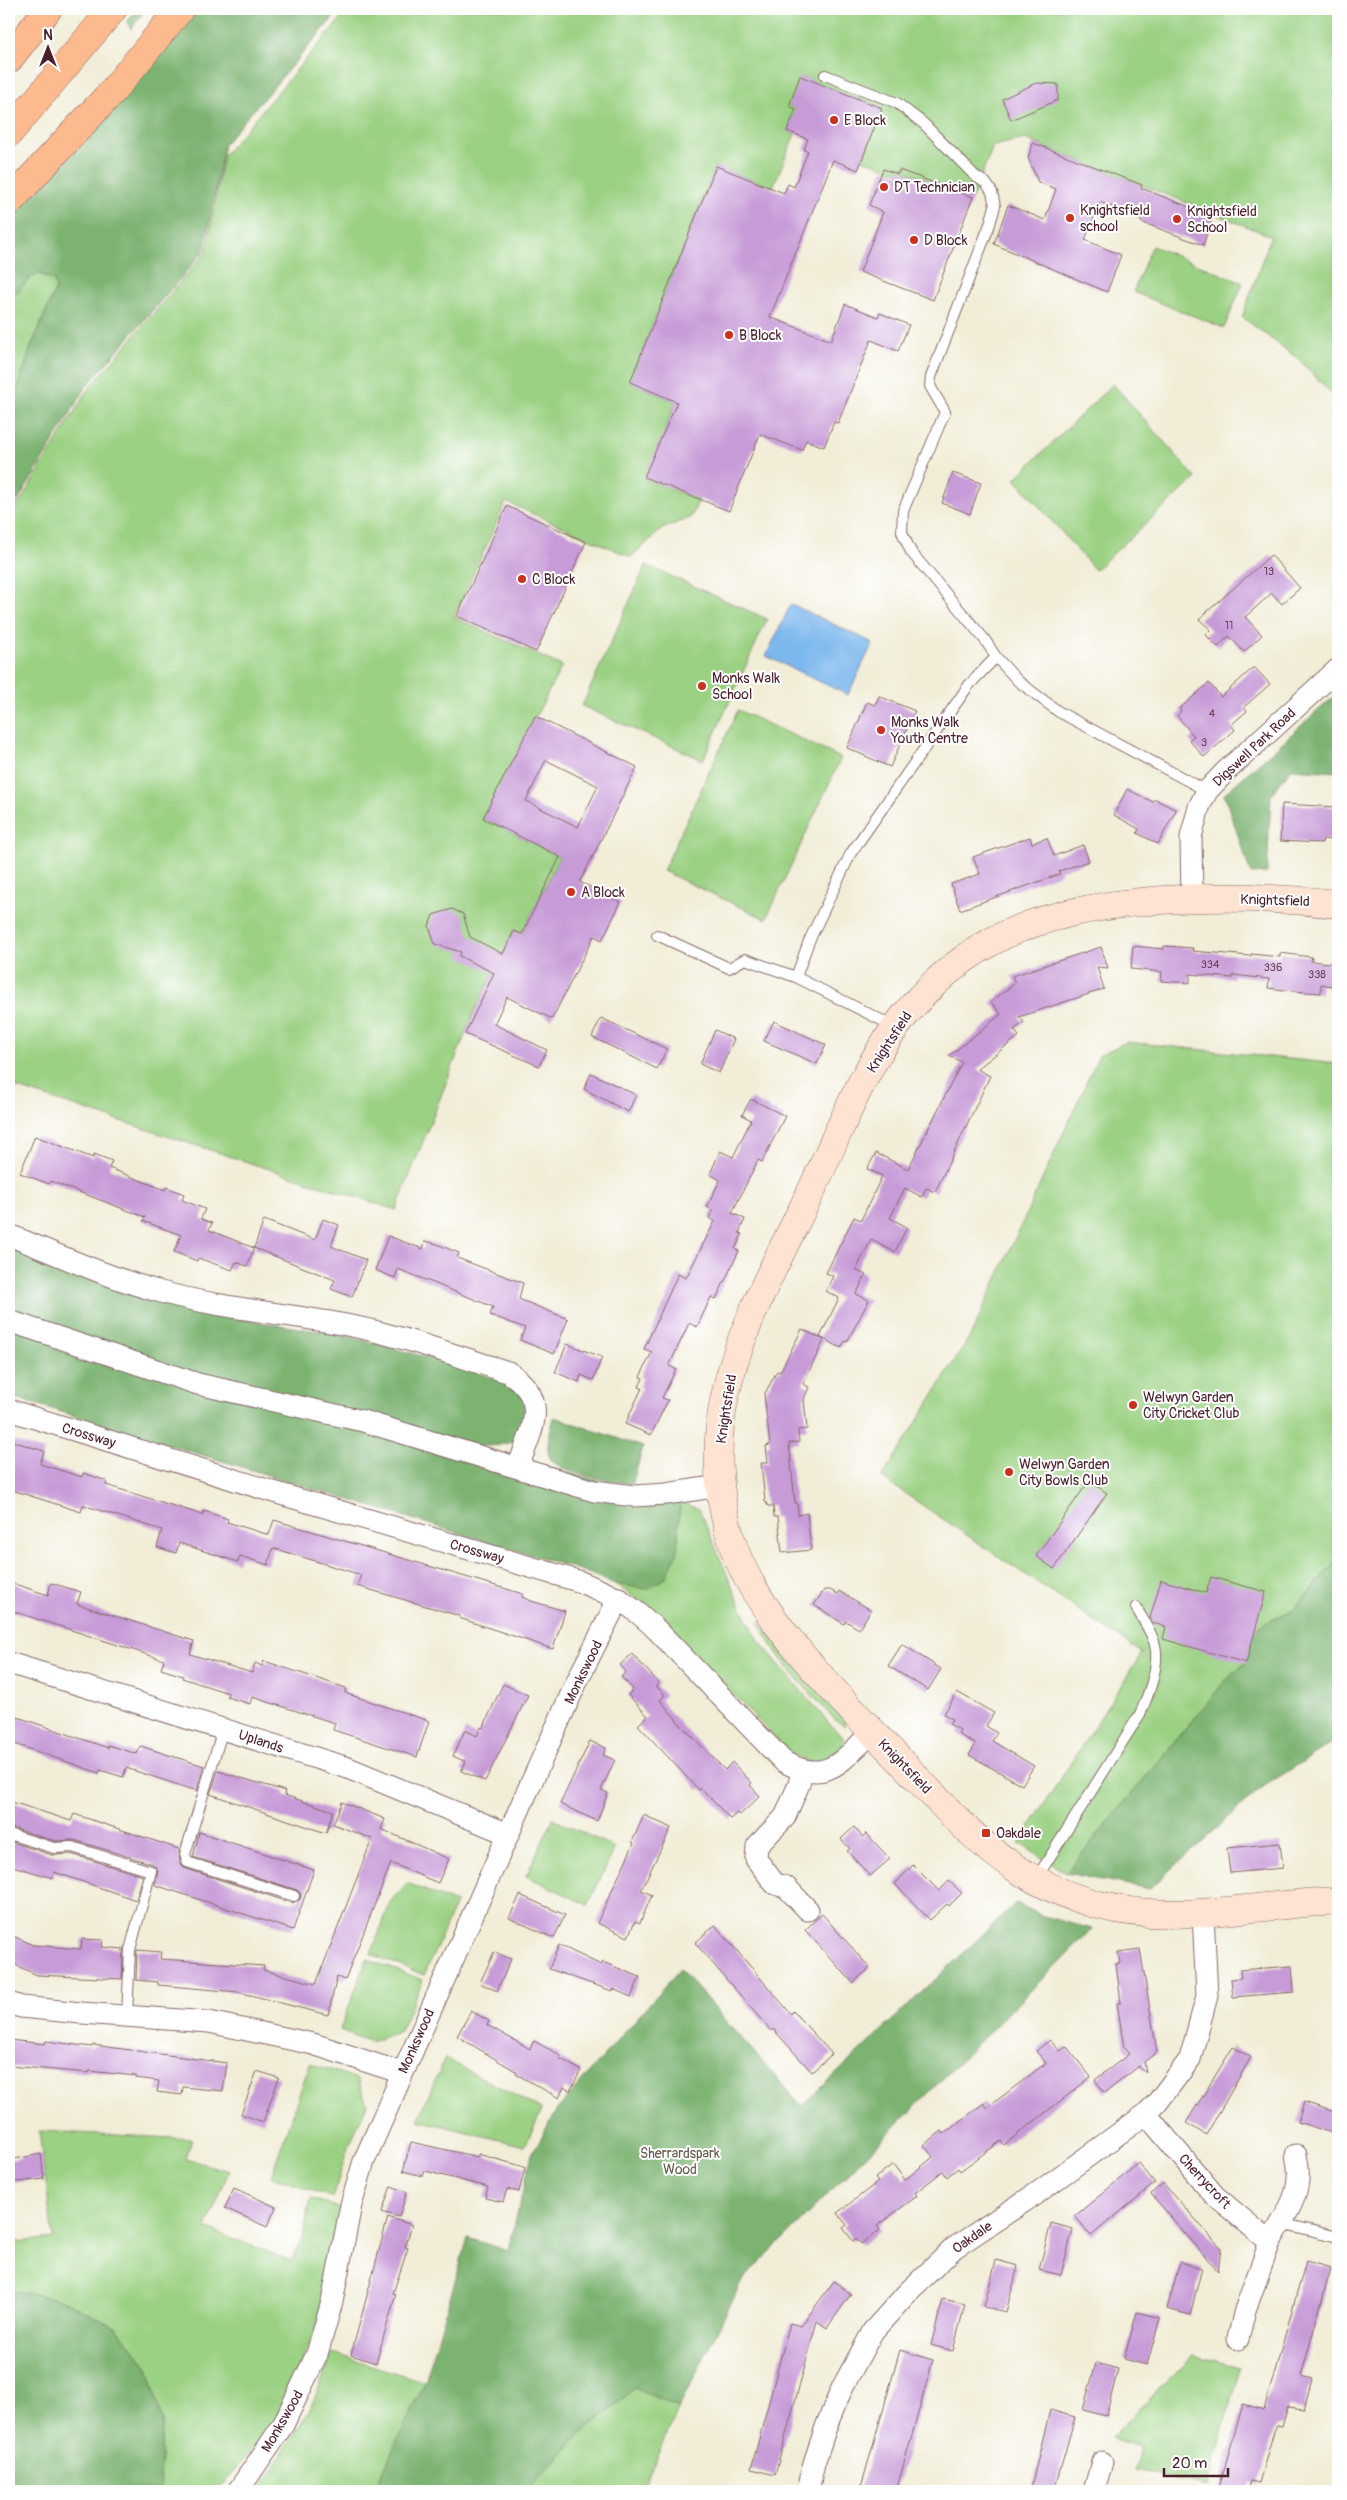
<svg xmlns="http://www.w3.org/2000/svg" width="1347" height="2500" font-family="Pangolin,sans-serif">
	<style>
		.green { fill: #9bd183; stroke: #727857 }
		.forest { fill: #7cb371; stroke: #63694e }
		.water { fill: #7cb7ed; stroke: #636b8c }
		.building { fill: #c79bd8; fill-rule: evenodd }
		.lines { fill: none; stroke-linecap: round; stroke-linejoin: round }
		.lane-casing { stroke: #846767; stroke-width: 12 }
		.street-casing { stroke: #846767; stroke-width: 23 }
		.secondary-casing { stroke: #846767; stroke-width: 29 }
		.highway-casing { stroke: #846767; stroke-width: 29 }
		.lane { stroke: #fff; stroke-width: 10 }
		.street { stroke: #fff; stroke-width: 21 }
		.secondary { stroke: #fee3d2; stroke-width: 28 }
		.highway { stroke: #fcba8e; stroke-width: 28 }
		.poi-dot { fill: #c8321e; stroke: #fff; stroke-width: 2 }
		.labels { text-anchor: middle; stroke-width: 4; stroke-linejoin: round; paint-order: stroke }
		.number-label { font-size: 11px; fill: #693e56 }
		.poi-label { font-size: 14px; fill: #4a1f2b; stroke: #fff; text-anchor: start }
		.street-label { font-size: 14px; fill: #4a1f2b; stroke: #fff }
		.park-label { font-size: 14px; fill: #665d4a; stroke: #fff }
	</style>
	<rect width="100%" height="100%" fill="#fff"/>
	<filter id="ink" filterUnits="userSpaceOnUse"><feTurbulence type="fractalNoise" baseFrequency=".02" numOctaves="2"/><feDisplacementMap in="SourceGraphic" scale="10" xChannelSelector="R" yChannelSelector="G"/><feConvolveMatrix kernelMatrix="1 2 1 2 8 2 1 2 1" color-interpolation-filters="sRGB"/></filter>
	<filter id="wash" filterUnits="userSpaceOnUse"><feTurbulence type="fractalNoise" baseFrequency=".0096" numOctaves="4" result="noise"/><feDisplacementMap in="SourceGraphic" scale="20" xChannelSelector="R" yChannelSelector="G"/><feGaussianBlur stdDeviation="1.12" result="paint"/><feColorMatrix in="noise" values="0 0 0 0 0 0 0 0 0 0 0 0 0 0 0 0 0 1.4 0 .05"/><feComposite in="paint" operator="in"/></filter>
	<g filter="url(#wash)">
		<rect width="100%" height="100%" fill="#f1edd7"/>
		<g class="green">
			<path d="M349,9h989v380l-7,4 -34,-35 -55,-41 29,-81 -246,-97 -32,7 -20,51 -73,-28 -2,3 -36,-13 20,-51 -81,-31 -12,29 7,3 -9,22 8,3 -22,53 -58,-20 -85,215 46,20 -31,77 54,21 -8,17 -29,12 -31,28 -125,-55 -52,115 108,49 -79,152 77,39 -38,76 -8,-3 -40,82 -78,198 -387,-125v-565l78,-129 119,-139 17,-96z"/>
			<path d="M1152,246l91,37 -19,45 -91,-36z"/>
			<path d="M39,274l15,6 2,7 -25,60 -22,68v-114l23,-25z"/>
			<path d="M1113,384l83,94 -101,92 -80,-91z"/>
			<path d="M646,565l121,54 -64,141 -121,-54z"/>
			<path d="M738,710l103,48 -75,161 -103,-48z"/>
			<path d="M1127,1042l211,22v494l-44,51 -40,20 -9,35 -13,9 -166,200 -47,-30 123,-190 -260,-175 90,-145 127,-278z"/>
			<path d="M680,1502l19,7 38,89 22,43 74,87 12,10c-6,16 -16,20 -31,26l-22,-9 -145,-149 -32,-22 33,5 29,-36z"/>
			<path d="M759,1621l84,97 2,8 -10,-6c-28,-31 -60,-61 -76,-99z"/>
			<path d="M553,1819l62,29 -27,57 -62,-29z"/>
			<path d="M407,1883l49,20 -32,72 -53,-21 20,-53z"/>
			<path d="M367,1959l56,21 -23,51 -29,11 -31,-12z"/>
			<path d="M445,2058l97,52 -17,36 -107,-26z"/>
			<path d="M310,2063l48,16 9,25 -21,49 -13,45 -62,-22z"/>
			<path d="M39,2131l153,8 -6,20 43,12 -23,57 85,33 11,-22 9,-41 30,11 -27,126 -39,85 -51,64 -12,7h-52l2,-70 -14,-54 -31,-39 -55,-28 -53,-10v-47l44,-5z"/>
			<path d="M333,2353l92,29 -51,109h-115l52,-84z"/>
			<path d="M1193,2355l47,12 -33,120 -72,-17 5,-23 -29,-9z"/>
			<path d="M635,2388l44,20 -38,83h-115l55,-57z"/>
		</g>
		<g class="forest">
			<path d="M137,9h9l-15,20 -4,-7z"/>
			<path d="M191,9h150l-117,135 -20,107 -118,136 -77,129v-101l22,-68 25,-59 -2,-8 -15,-6 -7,2 -23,25v-81l81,-84z"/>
			<path d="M1338,693v79l-47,-3 -20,26 -4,78 -16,1 -27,-80z"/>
			<path d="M9,1245l74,31 122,38 135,20 123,33 52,19 10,12 -3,38c-15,10 -27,10 -45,10l-280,-71 -188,-65z"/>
			<path d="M9,1328l671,174 -3,51 -11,24 -18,12 -33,-5 -32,-13 -574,-175z"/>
			<path d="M554,1417l89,30 -11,38c-17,-4 -78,-12 -83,-29 -4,-12 3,-28 5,-39z"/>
			<path d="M1338,1558v147l-6,-1 6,15v20l-78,50 -110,100 -84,-16 166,-200 13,-9 9,-35 41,-20z"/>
			<path d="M1016,1903l27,13 49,13 -349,350 -64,129 -44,-20 -54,46 -55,57h-152l51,-109 43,-144 40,13 24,-97 24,-43 124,-142 122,137z"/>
			<path d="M9,2290l53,10 55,28 31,39 14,54 -2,70h-151z"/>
		</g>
		<path class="water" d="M791,604l82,39 -25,52 -82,-39z"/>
		<g id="blocks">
			<g class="building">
				<path d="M800,76l82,32 -24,62 -25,-10 -63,157 61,24 14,-37 33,13 2,-4 29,12 -11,26 -27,-11 -33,83 -4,-1 -10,25 -18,-7 -4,10 -42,-16 -31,77 -85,-34 33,-75 -47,-20 86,-216 68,27 4,-9 6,3 14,-36 -4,-1 4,-11 -21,-8 9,-22 -7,-3z"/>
				<path d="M1036,83l22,1v16l-47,20 -9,-21z"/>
				<path d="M1033,143l109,42 -1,3 72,28 -10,29 -62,-23 1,-3 -42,-17 -15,38 36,15 -14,37 -113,-48 14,-39 37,15 11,-31 -18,-7 -10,-24z"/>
				<path d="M883,169l15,5 1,-4 74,27 -40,103 -73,-28 23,-60 -14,-7z"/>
				<path d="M953,473l28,10 -11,31 -28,-11z"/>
				<path d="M507,506l79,36 -50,110 -79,-36z"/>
				<path d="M1271,555l29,33 -18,16 -10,-11 -27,24 17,18 -18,17 -15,-16 -11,11 -12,-12 5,-5 -12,-11z"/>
				<path d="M1254,667l16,17 -26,23 3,4 -16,14 4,5 -31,27 -15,-17 5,-4 -17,-20 4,-5 -2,-2 30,-26 12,14z"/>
				<path d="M879,696l36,15 -25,56 -43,-19 20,-46 8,3z"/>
				<path d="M535,716l102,51 -57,115 41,20 -19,38 -8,-4 -42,83 -45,-22 -13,27 53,26 -8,16 -74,-32 29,-61 -35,-17 2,-4 -26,-8 -6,-18 4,-11 19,-6 11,5 7,23 33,17 11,-23 8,3 38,-77 -77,-39zM546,760l52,26 -20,41 -52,-26z"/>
				<path d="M1127,789l26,13 2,-3 21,11 -18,34 -21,-11 2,-4 -25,-14z"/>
				<path d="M1282,804l56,3v26l-5,-1v8l-10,-1 -1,4 -42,-2z"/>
				<path d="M1030,837l2,6 15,-5 7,18 29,-11 6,16 -30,10 1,3 -100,36 -9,-26 29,-10 -7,-17z"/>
				<path d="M1133,946l31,3v-3l29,2 -1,3 59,5v-2l29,3v-4l32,4 -1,4 27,3v23l-17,-3v9l-28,-2 -25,-3 1,-9 -36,-4v3l-43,-4v9l-29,-2 1,-9 -31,-3z"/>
				<path d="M1101,947l7,21 -11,-1 7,22 -85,28 5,5 -10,8 5,6 -42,33 13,7 -55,116 -9,-4 -4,9 -17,-9 -15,30 17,9 -12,25 -24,-12 -15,30 10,5 -10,19 13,6 -22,42 -2,-1 -4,7 -21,-11 19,-39 -13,-7 7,-15 -7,-3 28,-56 7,3 21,-44 -15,-7 9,-16 32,16 54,-107 -13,-6 52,-42 -10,-12 24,-19 -3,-7z"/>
				<path d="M601,1018l66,31 -10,20 -65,-32z"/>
				<path d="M774,1021l52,24 -9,19 -53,-23z"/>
				<path d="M715,1030l19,9 -15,34 -19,-9z"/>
				<path d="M591,1073l45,22 -8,17 -44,-23z"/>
				<path d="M751,1099l34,17 -23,46 -4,-2 -26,53 13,6 -6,14 3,1 -7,15 4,2 -23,48 -5,-2 -14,30 -8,-4 -20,43 7,3 -14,29 6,2 -17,35 -26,-11 17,-36 -3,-1 4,-9 -3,-1 12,-25 -8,-3 34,-75 8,4 29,-57 -6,-3 4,-8 -6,-3 13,-27 -10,-6 10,-23 13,6 18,-37 -9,-5z"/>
				<path d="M35,1136l58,22 1,-4 18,7 -3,7 56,22 1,-3 18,7 -2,6 23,9 -4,10 11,4 -3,7 45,18 -7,18 -11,-4 -4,8 -34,-12 -1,3 -23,-9 7,-17 -38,-14 2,-4 -95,-36 -1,3 -29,-11z"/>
				<path d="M323,1219l16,6 -8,21 35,14 -14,37 -21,-8 4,-9 -81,-32 10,-28 51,20z"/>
				<path d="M388,1236l35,13 2,-8 12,3 22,9 -2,5 66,25 -4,16 49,20 -14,35 -34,-14 5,-12 -35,-13 3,-8 -7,-3 -88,-35 -3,9 -20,-8z"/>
				<path d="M802,1329l22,11 -21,44 6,3 -5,12 3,30 -9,1 1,12 -10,1 6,60h2l1,12 9,-2 4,37 -29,3 -4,-36h-4l-1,-11h-5l-3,-5 -4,-38h7l-2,-17 4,-1 -6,-50 13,-24 3,1z"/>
				<path d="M567,1344l35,13 -9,23 -12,-5 -2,7 -24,-10z"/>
				<path d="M9,1440l35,11 -4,13 42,13 1,-4 24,8 -1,4 97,30 1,-4 24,8 -1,3 42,13 5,-15 249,74 -1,3 9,4 34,10 -12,38 -94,-31 1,-2 -103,-30 4,-11 -88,-27 -5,17 -28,-9 -2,6 -59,-19 -3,10 -19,-6 5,-17 -79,-25 -2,7 -72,-23z"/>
				<path d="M1089,1481l18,12 -53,76 -18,-13z"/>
				<path d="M1211,1577l55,15 -20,71 -83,-24 3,-12 -13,-4 -3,-5 11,-38 45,13z"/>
				<path d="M9,1582l39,13 3,-12 30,9 -4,12 117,37 -4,13 62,19 3,-10 7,3 2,-5 82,27 -1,5 84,28 -12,36 -84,-27 2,-7 -83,-26 -2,7 -23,-7 1,-4 -46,-15 1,-2 -22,-7 3,-9 -155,-50z"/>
				<path d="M824,1590h6l8,4 1,-3 32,19 -12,19 -13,-8 -2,3 -30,-19z"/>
				<path d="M902,1644l39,25 -13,21 -40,-24z"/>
				<path d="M632,1654l27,29 -3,3 9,9 -5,5 21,25 44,45 7,-8 20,21 -2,2 10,11 -20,19 -3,-2 -7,6 -29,-31 -2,2 -61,-65 10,-9 -20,-21 5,-6 -12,-12 5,-5 -6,-7z"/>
				<path d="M503,1684l25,11 -43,86 -24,-10 5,-9 -13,-6 12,-26 12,6 4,-9 2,1z"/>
				<path d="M957,1692l37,21 -8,13 11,7 -5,8 42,25 -12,19 -53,-30 7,-11 -18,-10 2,-4 -11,-6 3,-5 -8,-5z"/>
				<path d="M9,1714l99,34v-3l29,9 3,-8 64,20 -7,25 -71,-23 -3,9 -23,-7 -1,3 -90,-31z"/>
				<path d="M590,1741l16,7 -3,7 12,5 -14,30 7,3 -11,28 -37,-17z"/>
				<path d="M218,1771l67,20 -1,4 49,16 -7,22 -116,-39z"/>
				<path d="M9,1801l62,20 3,-7 105,35 1,15 4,4 108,35 8,-4 1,-5 -4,-4 -104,-33 6,-25 115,38 -21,60 -138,-45 3,-15 -5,-6 -79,-24 -19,1 -46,-14z"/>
				<path d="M342,1802l43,17 -4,10 68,30 -11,24 -47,-20 -46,117 -8,-3 -9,38 -90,-23 -80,-7v-3l-22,-2 1,-30 24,2 -1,7 104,7 -1,4 53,14 56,-145 -39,-15z"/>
				<path d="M644,1815l27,13 -30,62 11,5 -12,28 -5,-2 -7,16 -31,-14 37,-80 -2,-1z"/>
				<path d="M854,1827l9,10 3,-4 24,26 -20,17 -23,-25 3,-2 -9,-10z"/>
				<path d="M9,1841l43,14 19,-1 72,22 -7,24 -82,-28 -1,6 -44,-13z"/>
				<path d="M1280,1843l3,25 -53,5 -3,-25z"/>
				<path d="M913,1865l26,26 10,-10 13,12 -13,13 -2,-2 -17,16 -35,-36z"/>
				<path d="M520,1895l45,20 -11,23 -45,-20z"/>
				<path d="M822,1914l48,54 -17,15 -48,-53z"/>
				<path d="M715,1925l76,89 2,-3 39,43 -20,18 -39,-43 -2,2 -76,-88z"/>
				<path d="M9,1934l24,11 48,4 1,-10 21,1 -1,7 21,2 -1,30 -85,-4 -28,-13z"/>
				<path d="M559,1945l42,20 2,-3 37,15 -9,20 -18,-8 -1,2 -63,-22z"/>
				<path d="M1140,1949l17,103 -13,10 2,10 -7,-6 -34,27 -10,-13 34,-26 -5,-6 -7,-45h4l-5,-39 4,-1 -2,-11z"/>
				<path d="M494,1952l17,7 -14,32 -17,-8z"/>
				<path d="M1292,1966l2,26 -61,5 -2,-18 10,-1 -1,-8z"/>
				<path d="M471,2011l18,10 -2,4 43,24 4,-8 26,14 -1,3 22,12 -11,21 -6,-4 -5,11 -43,-24 1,-2 -60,-36z"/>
				<path d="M9,2040l36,4 1,-3 46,6 1,-2 134,18 -4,28 -40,-4 -1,8 -25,-3 2,-11 -23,-3v-2l-47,-5v2l-80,-7z"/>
				<path d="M1050,2040l10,11 6,-5 25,31 -87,68 -3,-4 -41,30 -2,-3 -11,9 -4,-6 -28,22 2,3 -40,30 3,4 -19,14 -5,-6 -3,3 -10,-13 4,-3 -10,-12 41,-31 -3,-4 18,-14 12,16 28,-23 -9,-12 18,-14 2,3 40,-31 3,5 59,-45 -10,-12z"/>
				<path d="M1233,2047l18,10 -45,78 -20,-12z"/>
				<path d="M257,2071l22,7 -16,44 -22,-8z"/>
				<path d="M1304,2102l34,11v22l-40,-13z"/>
				<path d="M411,2142l67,15v-3l47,13 -6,25 -12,-3 -4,13 -18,-4 3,-11 -63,-16 -2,5 -20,-5z"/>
				<path d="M41,2154l3,25 -35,4v-23z"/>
				<path d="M1139,2163l16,20 -64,53 -16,-20z"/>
				<path d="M1163,2183l58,65 -3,23 -67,-77z"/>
				<path d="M391,2186l16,6 -8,25 -17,-5z"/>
				<path d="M234,2188l42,19 -9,20 -42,-19z"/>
				<path d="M388,2217l24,8 -7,22 3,1 -15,45 3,1 -20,69 -25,-8z"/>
				<path d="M1051,2223l22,6 -12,46 -22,-5z"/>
				<path d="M996,2260l22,6 -12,46 -22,-5z"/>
				<path d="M1306,2261l25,7 -30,108 11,3 -8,30 -16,-2 -6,19 -5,-1 -3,6 -15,52 -8,-2 -3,10h-30l25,-87 21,6z"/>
				<path d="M1180,2262l22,6 -12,47 -23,-6z"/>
				<path d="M834,2281l17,13 -24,34 -10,-7 -42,154 -24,-6 39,-146 11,3z"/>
				<path d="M943,2299l22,5 -12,47 -22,-6z"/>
				<path d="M1137,2312l23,6 -13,47 -23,-6z"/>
				<path d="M900,2350l33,10 -23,82 -14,49h-36z"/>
				<path d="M1096,2363l22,6 -12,47 -23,-6z"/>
				<path d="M1050,2410l25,7 -21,74h-24z"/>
			</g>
		</g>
	</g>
	<g filter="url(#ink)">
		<use href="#blocks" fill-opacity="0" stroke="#846767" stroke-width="1"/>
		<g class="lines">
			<defs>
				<g id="lane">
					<path d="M825,75l72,28 27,21 51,52 11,7 6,9 3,14 -5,18 -59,153 -1,9 15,26 -42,99 -1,21 9,20 74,88 11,17"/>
					<path d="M657,935l72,33 16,-9 51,18"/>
					<path d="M895,1027l-99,-50 13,-36 42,-88 118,-168 27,-28 22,24 41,31 148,79"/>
					<path d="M223,1729l-38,125 2,8 107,34"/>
					<path d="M9,1834l45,14 18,-1 79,24 -21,79 -3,66"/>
					<path d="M1036,1879l104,-165c8,-18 20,-49 15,-69 -3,-13 -13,-26 -19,-38"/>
					<path d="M1281,2223l57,14"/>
				</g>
				<g id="street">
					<path d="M1192,899l-1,-62 8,-30 8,-16 18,-19 113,-103"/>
					<path d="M9,1235c50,20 100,43 152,57 59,16 120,21 180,32 57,10 112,31 167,48 43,28 24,56 10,95"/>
					<path d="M9,1321l189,63 165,37 231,70 40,5 32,-2 54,-8"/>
					<path d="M9,1410l268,83 301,88c37,15 52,22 81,51l125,130c45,23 56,-1 89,-30"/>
					<path d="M9,1663l339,105 160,66"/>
					<path d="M802,1771l-3,13 -14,33 -28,29 -1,13 19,25 11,3 22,23"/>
					<path d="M9,2003l12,4 60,6 128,9 104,22 89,29"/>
					<path d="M1146,2114l69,82 55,46 -25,68 -7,29"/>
					<path d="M1270,2242c17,-29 35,-52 26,-87"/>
					<path d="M238,2491l45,-66 34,-71 15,-52 19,-97 13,-44 159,-360 55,-122 41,-81"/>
					<path d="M808,2491l6,-28 13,-39 16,-38 30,-55 35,-39 46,-44 86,-57 106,-77 11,-11 33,-44 17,-63 -4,-83"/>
					<path d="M1094,2491l8,-29"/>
				</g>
				<path id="secondary" d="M1338,904c-100,-11 -258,-12 -347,38 -34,19 -65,46 -89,77 -39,49 -62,111 -89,168 -32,68 -72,135 -88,209 -11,49 -8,104 9,152 25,71 108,152 160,206 64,66 108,124 201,150 59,17 120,8 180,2 21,-2 42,-5 63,-4"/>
				<g id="highway">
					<path d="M9,59l39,-50"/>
					<path d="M9,133l104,-124"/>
					<path d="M9,202l102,-109 69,-84"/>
				</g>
			</defs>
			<use href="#lane" class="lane-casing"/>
			<use href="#street" class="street-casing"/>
			<use href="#secondary" class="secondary-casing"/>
			<use href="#highway" class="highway-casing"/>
			<use href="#lane" class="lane"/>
			<use href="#street" class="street"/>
			<use href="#secondary" class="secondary"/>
			<use href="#highway" class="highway"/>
		</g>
	</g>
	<g class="poi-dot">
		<circle cx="834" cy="120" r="5"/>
		<circle cx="884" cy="187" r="5"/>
		<circle cx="1070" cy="218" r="5"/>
		<circle cx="1177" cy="219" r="5"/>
		<circle cx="914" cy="240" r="5"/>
		<circle cx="729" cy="335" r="5"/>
		<circle cx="522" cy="579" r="5"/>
		<circle cx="702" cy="686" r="5"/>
		<circle cx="881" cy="730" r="5"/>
		<circle cx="571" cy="892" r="5"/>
		<circle cx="1133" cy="1405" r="5"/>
		<circle cx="1009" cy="1472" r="5"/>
		<rect x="981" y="1828" width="10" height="10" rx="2.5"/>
	</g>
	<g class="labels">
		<g class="number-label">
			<text x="1269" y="575">13</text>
			<text x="1229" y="629">11</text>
			<text x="1212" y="717">4</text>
			<text x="1204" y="746">3</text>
			<text x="1210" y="968">334</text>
			<text x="1273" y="971">336</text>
			<text x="1317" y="978">338</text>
		</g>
		<g class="poi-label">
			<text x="844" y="125">E Block</text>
			<text x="894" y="192">DT Technician</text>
			<text x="1080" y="215">Knightsfield<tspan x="1080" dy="16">school</tspan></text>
			<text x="1187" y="216">Knightsfield<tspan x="1187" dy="16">School</tspan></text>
			<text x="924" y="245">D Block</text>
			<text x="739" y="340">B Block</text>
			<text x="532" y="584">C Block</text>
			<text x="712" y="683">Monks Walk<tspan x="712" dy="16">School</tspan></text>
			<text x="891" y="727">Monks Walk<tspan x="891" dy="16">Youth Centre</tspan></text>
			<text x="581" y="897">A Block</text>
			<text x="1143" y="1402">Welwyn Garden<tspan x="1143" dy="16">City Cricket Club</tspan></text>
			<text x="1019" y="1469">Welwyn Garden<tspan x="1019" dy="16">City Bowls Club</tspan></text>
			<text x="996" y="1838">Oakdale</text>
		</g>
		<g class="street-label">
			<text transform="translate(1254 747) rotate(-43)" y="5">Digswell Park Road</text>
			<text transform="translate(1275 900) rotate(2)" y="5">Knightsfield</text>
			<text transform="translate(889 1042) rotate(-57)" y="5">Knightsfield</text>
			<text transform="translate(726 1409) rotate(-81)" y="5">Knightsfield</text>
			<text transform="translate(89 1435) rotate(17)" y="5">Crossway</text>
			<text transform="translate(477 1551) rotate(16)" y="5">Crossway</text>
			<text transform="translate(583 1672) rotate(-64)" y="5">Monkswood</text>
			<text transform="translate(261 1741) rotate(18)" y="5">Uplands</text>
			<text transform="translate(905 1766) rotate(46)" y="5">Knightsfield</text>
			<text transform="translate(416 2041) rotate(-66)" y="5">Monkswood</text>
			<text transform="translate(1205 2181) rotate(47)" y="5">Cherrycroft</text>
			<text transform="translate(972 2237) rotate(-35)" y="5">Oakdale</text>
			<text transform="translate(282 2421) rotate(-60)" y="5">Monkswood</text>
		</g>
		<g class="park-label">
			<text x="680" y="2158">Sherrardspark<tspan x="680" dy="16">Wood</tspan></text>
		</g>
	</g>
	<rect width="1347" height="2500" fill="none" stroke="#fff" stroke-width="30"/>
	<g transform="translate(48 48)" stroke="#ffffff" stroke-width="4" paint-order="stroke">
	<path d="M0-4L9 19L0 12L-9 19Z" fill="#4a1f2b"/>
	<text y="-8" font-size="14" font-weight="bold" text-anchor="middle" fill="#4a1f2b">N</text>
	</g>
	<path d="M1164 2468v8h64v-8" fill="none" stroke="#4a1f2b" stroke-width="2.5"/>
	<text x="1172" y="2468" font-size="15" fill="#4a1f2b" stroke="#ffffff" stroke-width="4" paint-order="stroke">20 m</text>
</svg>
